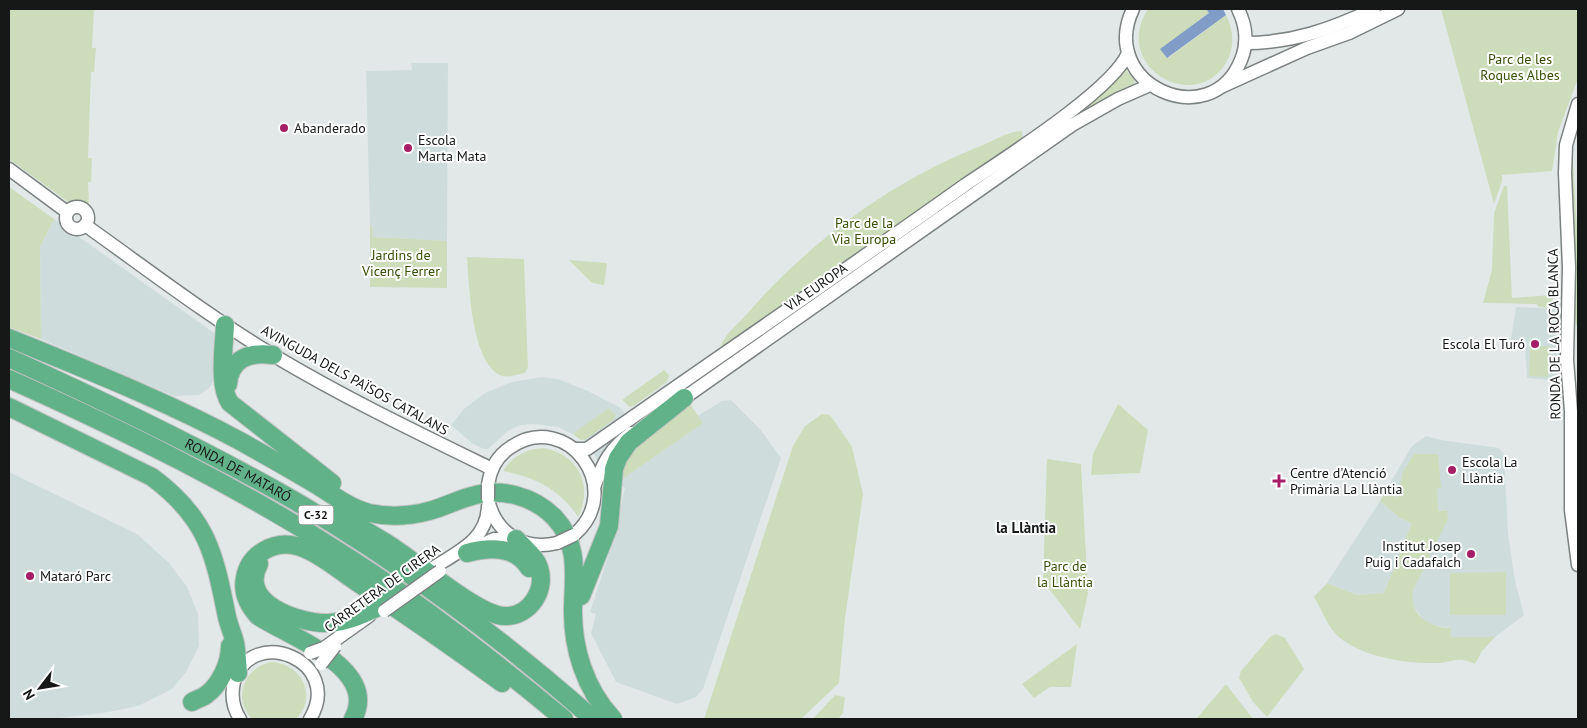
<svg xmlns="http://www.w3.org/2000/svg" width="1587" height="728" font-family="'PT Sans',sans-serif">
	<style>
		.built { fill: #cedddc }
		.green { fill: #cdddbb }
		.water { fill: #819dc7 }
		.lines { fill: none; stroke-linecap: round; stroke-linejoin: round }
		.tertiary-casing { stroke: #7c8181; stroke-width: 15 }
		.motorway-casing { stroke: #c2c3c3; stroke-width: 20 }
		.tertiary { stroke: #fff; stroke-width: 12 }
		.motorway { stroke: #61b289; stroke-width: 18 }
		.tertiary-bridge-casing { stroke: #7c8181; stroke-width: 15; stroke-linecap: butt }
		.tertiary-bridge { stroke: #fff; stroke-width: 12 }
		.poi-dot { fill: #a61e65; stroke: #fff; stroke-width: 2 }
		.labels { text-anchor: middle; stroke-width: 4; stroke-linejoin: round; paint-order: stroke }
		.shield { fill: #fff; stroke: #5c5d5d; stroke-width: 1 }
		.shield-label { font-size: 12px; font-weight: bold; fill: #161818 }
		.park-label { font-size: 14px; fill: #374f05; stroke: #fff }
		.poi-label { font-size: 14px; fill: #161818; stroke: #fff; text-anchor: start }
		.street-label { font-size: 14px; fill: #161818; stroke: #fff }
		.neighbourhood-label { font-size: 15px; font-weight: bold; fill: #161818; stroke: #fff }
	</style>
	<rect width="100%" height="100%" fill="#e2e8e8"/>
	<g class="built">
		<path d="M411,63h37l-1,178 -75,-4v-11h-2l-4,-155 46,-1z"/>
		<path d="M54,219l167,119 -6,41 -6,9 -10,7 -25,1 -133,-57 -1,-92z"/>
		<path d="M1516,307l43,2 2,72 -34,-3 -2,-32 -15,-1z"/>
		<path d="M542,377l16,2 30,12 33,17 26,39 75,-46 9,-1 29,29 21,29 -78,231 -7,8 -19,7 -61,-22 -25,-49 5,-19 -6,-2 20,-61 15,-63 -17,-12 -24,-36 -26,-13 -23,-3 -14,1 -12,5 -21,19h-4l-11,-5 -22,-19 13,-16 21,-16 27,-11z"/>
		<path d="M1426,436l15,4 58,8 5,6 4,80 7,47 9,34 -29,22h-44v-9l-17,-2 -10,-5 -10,-14 -2,-12 2,-7 33,-78 -35,2 -26,-22 26,-44z"/>
		<path d="M9,472l128,62 32,29 18,24 11,27 1,32 -13,26 -14,17 -34,17 -35,7 -53,6 -41,-1z"/>
		<path d="M1380,501l20,17 12,5 -28,70 -27,2 -30,-12z"/>
	</g>
	<g class="green">
		<path d="M9,9h85l-2,39h4l-2,24h-3l-3,86h4l-1,24h-3l1,25 -22,-6 -58,-42z"/>
		<path d="M1148,9h58l3,4 -48,36 7,9 58,-43c7,14 9,29 2,44 -29,58 -118,9 -80,-50z"/>
		<path d="M1441,9h137v69l-20,54 -6,39 -50,4v6l-8,23z"/>
		<path d="M1126,70l9,10 -1,4 -61,32z"/>
		<path d="M1022,131l1,8 -299,208 -3,-1c3,-11 16,-21 24,-30 64,-74 146,-135 238,-171 12,-5 26,-14 39,-14z"/>
		<path d="M1572,141l6,107v76l-2,1c-9,-63 -8,-120 -4,-184z"/>
		<path d="M1504,186h3l5,112 41,-3 -1,13 -13,-1 -3,-3 -53,-1 9,-33 2,-57z"/>
		<path d="M9,187l45,32 -14,28 1,92 -32,-12z"/>
		<path d="M372,225l1,12 74,4v47l-77,-1v-61z"/>
		<path d="M467,257l57,2 4,109 -3,5c-6,1 -18,5 -23,3 -31,-12 -33,-91 -35,-119z"/>
		<path d="M569,260l38,3 -3,22 -12,-2z"/>
		<path d="M1530,346h19l-1,31 -19,-1z"/>
		<path d="M664,370l5,5 -2,7 -32,23 -5,2 -8,-7z"/>
		<path d="M690,404l13,19 -88,61 4,-24z"/>
		<path d="M1118,404l30,26 -8,43 -49,2 2,-21z"/>
		<path d="M609,408l7,7 -3,5 -27,19 -5,1 -7,-5 1,-3z"/>
		<path d="M822,414l8,1 22,32 11,47 -18,124 -6,65 -38,36h-97l89,-273 12,-20z"/>
		<path d="M542,448c36,5 52,37 36,69 -18,-28 -44,-40 -75,-46 10,-15 21,-21 39,-23z"/>
		<path d="M1414,454h24l3,34h-4l1,23 9,-1 1,9 -34,69c-7,25 14,40 37,40v9h44l-13,14 -7,13c-18,-9 -22,-1 -40,-1 -29,1 -80,-7 -100,-30 -9,-10 -14,-25 -21,-36l13,-14 30,12 27,-2 28,-70 -12,-5 -20,-17 6,-11 11,8 6,-26z"/>
		<path d="M1047,459l34,5 7,129 -8,36 -37,-48z"/>
		<path d="M1506,572v43h-56v-42z"/>
		<path d="M1276,634l9,4 19,31 -37,48 -14,-15 -14,-24 2,-7 29,-34z"/>
		<path d="M1077,644l-6,43h-21l-16,11 -12,-14z"/>
		<path d="M272,662c30,2 46,35 24,57h-44c-20,-21 -8,-52 20,-57z"/>
		<path d="M1226,684l27,35h-57l1,-1z"/>
		<path d="M835,695l10,2 -2,16 -5,6h-25z"/>
	</g>
	<path class="water" d="M1206,9h17l3,6 -59,43 -7,-9 49,-36z"/>
	<g class="lines">
		<defs>
			<g id="tertiary">
				<path d="M1133,9c-36,76 78,126 108,51 7,-17 5,-35 -3,-51"/>
				<path d="M1245,43c48,0 86,-14 129,-34"/>
				<path d="M1223,86l84,-38 42,-15 49,-24"/>
				<path d="M1578,104l-12,41 -1,28 4,94 -2,93 4,51v99l7,55"/>
				<path d="M9,169l58,43"/>
				<circle cx="77" cy="218" r="11"/>
				<path d="M85,225c62,44 123,91 188,130 70,42 145,78 219,114"/>
				<path d="M677,403l395,-278 46,-26 32,-14"/>
				<path d="M575,449h12c126,-88 253,-175 378,-264 37,-25 148,-95 163,-132"/>
				<path d="M488,485c2,-15 9,-29 23,-38 56,-38 116,42 63,88"/>
				<path d="M595,485c8,-23 16,-37 36,-52"/>
				<path d="M488,499c7,34 36,52 69,44"/>
				<path d="M472,549l22,-10h21"/>
				<path d="M433,568c26,-17 54,-28 55,-62"/>
				<path d="M338,638l31,-22"/>
				<path d="M240,719c-7,-11 -9,-24 -6,-37 17,-59 111,-21 76,37"/>
			</g>
			<g id="motorway">
				<path d="M225,325c-1,22 -7,60 5,78l102,80"/>
				<path d="M9,338c78,32 157,63 231,103 25,14 50,28 75,43 17,10 34,24 54,29 19,4 41,3 60,-2 15,-4 28,-11 43,-15 28,-9 62,0 83,22 24,26 19,56 18,89 -1,41 12,82 40,112"/>
				<path id="s1" d="M9,358c97,44 194,90 286,143 104,61 209,139 298,218"/>
				<path d="M9,379c116,52 230,108 337,177 77,49 148,105 218,163"/>
				<path d="M228,384c2,-26 22,-32 45,-29"/>
				<path d="M9,407l143,70c55,41 62,75 75,140 2,9 6,17 8,26 2,10 2,20 3,30"/>
				<path d="M338,515c18,10 36,20 53,31 25,16 87,69 113,70 26,1 44,-27 34,-51 -4,-10 -14,-17 -22,-26"/>
				<path d="M467,553c22,-6 49,-7 62,15"/>
				<path d="M259,564c-22,39 41,60 69,59 18,-1 33,-8 48,-15"/>
				<path d="M581,596l28,-70 5,-57 4,-11 11,-16 55,-44"/>
				<path d="M192,702c5,-3 10,-4 14,-7 14,-10 24,-32 24,-49"/>
				<path d="M353,719c27,-51 -63,-82 -95,-103 -10,-11 -16,-24 -13,-38 4,-24 29,-38 52,-32 20,6 41,23 58,35 50,33 99,67 147,102"/>
			</g>
		</defs>
		<use href="#tertiary" class="tertiary-casing"/>
		<use href="#motorway" class="motorway-casing"/>
		<use href="#tertiary" class="tertiary"/>
		<use href="#motorway" class="motorway"/>
		<defs>
			<g id="tertiary-bridge">
				<path d="M488,485v14"/>
				<path d="M557,543l17,-8"/>
				<path d="M384,611l56,-40"/>
				<path d="M310,653l14,-5 14,-10"/>
				<path d="M321,664l14,-18"/>
			</g>
		</defs>
		<use href="#tertiary-bridge" class="tertiary-bridge-casing"/>
		<use href="#tertiary-bridge" class="tertiary-bridge"/>
	</g>
	<g class="poi-dot">
		<circle cx="284" cy="128" r="5"/>
		<circle cx="408" cy="148" r="5"/>
		<circle cx="1535" cy="344" r="5"/>
		<circle cx="1452" cy="470" r="5"/>
		<path d="M1276.5 473.5h5v5h5v5h-5v5h-5v-5h-5v-5h5z"/>
		<circle cx="1471" cy="554" r="5"/>
		<circle cx="30" cy="576" r="5"/>
	</g>
	<g class="labels">
		<rect class="shield" x="298.5" y="505.5" width="35" height="19" rx="4"/>
		<g class="shield-label">
			<text x="316" y="519">C-32</text>
		</g>
		<g class="park-label">
			<text x="1520" y="64">Parc de les<tspan x="1520" dy="16">Roques Albes</tspan></text>
			<text x="864" y="228">Parc de la<tspan x="864" dy="16">Via Europa</tspan></text>
			<text x="401" y="260">Jardins de<tspan x="401" dy="16">Vicenç Ferrer</tspan></text>
			<text x="1065" y="571">Parc de<tspan x="1065" dy="16">la Llàntia</tspan></text>
		</g>
		<g class="poi-label">
			<text x="294" y="133">Abanderado</text>
			<text x="418" y="145">Escola<tspan x="418" dy="16">Marta Mata</tspan></text>
			<text x="1525" y="349" text-anchor="end">Escola El Turó</text>
			<text x="1462" y="467">Escola La<tspan x="1462" dy="16">Llàntia</tspan></text>
			<text x="1290" y="478">Centre d'Atenció<tspan x="1290" dy="16">Primària La Llàntia</tspan></text>
			<text x="1461" y="551" text-anchor="end">Institut Josep<tspan x="1461" dy="16">Puig i Cadafalch</tspan></text>
			<text x="40" y="581">Mataró Parc</text>
		</g>
		<g class="street-label">
			<text transform="translate(816 287) rotate(-35)" y="5">VIA EUROPA</text>
			<text transform="translate(1554 334) rotate(-91)" y="5">RONDA DE LA ROCA BLANCA</text>
			<text transform="translate(355 380) rotate(29)" y="5">AVINGUDA DELS PAÏSOS CATALANS</text>
			<text dy="5" stroke="none"><textPath href="#s1" startOffset="255">RONDA DE MATARÓ</textPath></text>
			<text transform="translate(382 588) rotate(-36)" y="5">CARRETERA DE CIRERA</text>
		</g>
		<g class="neighbourhood-label">
			<text x="1026" y="533">la Llàntia</text>
		</g>
	</g>
	<rect width="1587" height="728" fill="none" stroke="#161818" stroke-width="20"/>
	<g transform="translate(40 688) rotate(239)" stroke="#ffffff" stroke-width="4" paint-order="stroke">
	<path d="M0-4L9 19L0 12L-9 19Z" fill="#161818"/>
	<text y="-8" font-size="14" font-weight="bold" text-anchor="middle" fill="#161818">N</text>
	</g>
</svg>
